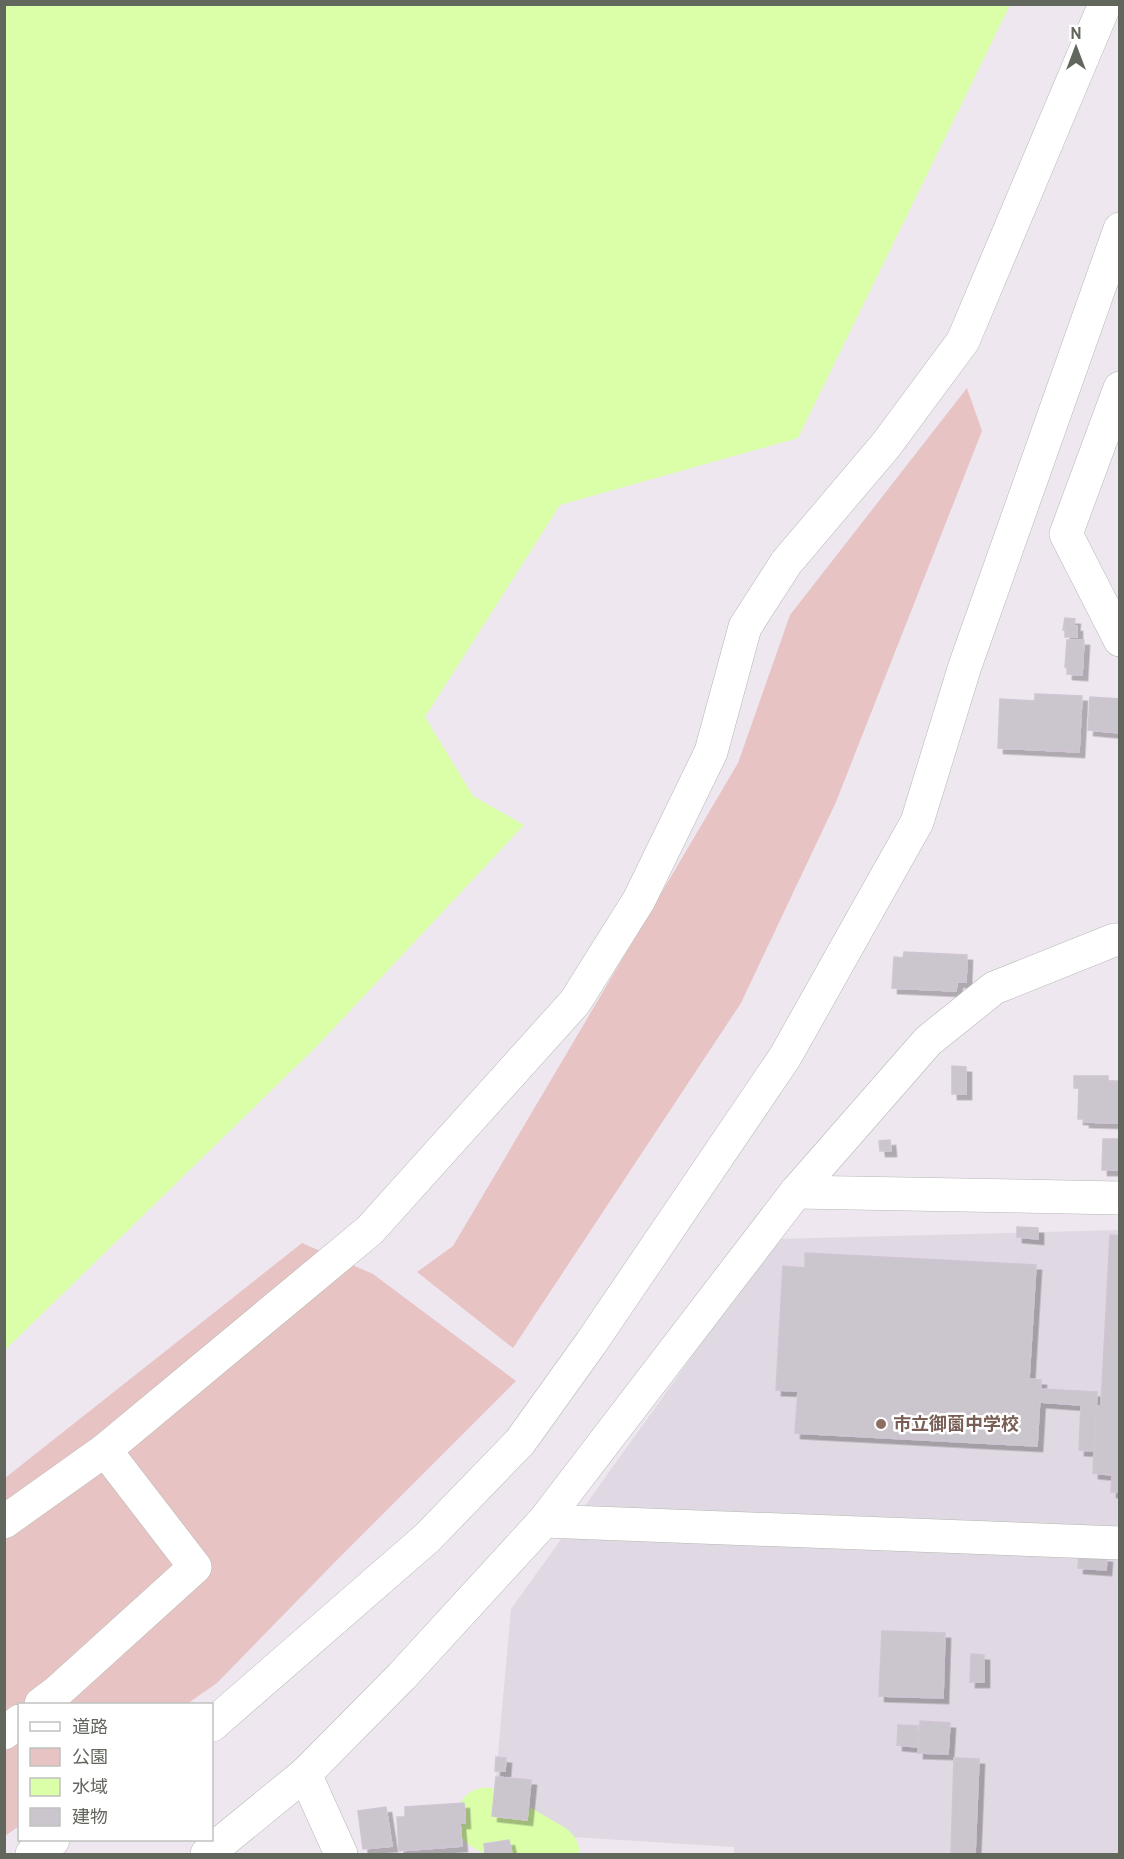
<svg xmlns="http://www.w3.org/2000/svg" width="1124" height="1859" font-family="Overpass,'Noto Sans JP',sans-serif">
	<style>
		.education { fill: #e0d8e3 }
		.green { fill: #e8c3c4 }
		.water { fill: #daffa8 }
		.lines { fill: none; stroke-linecap: round; stroke-linejoin: round }
		.river { stroke: #daffa8; stroke-width: 63 }
		.building { fill: #cbc5ce; stroke: #d0c5d5; stroke-width: 1.5; filter: url(#shadow) }
		.minor-casing { stroke: #b4b9b2; stroke-width: 34 }
		.minor { stroke: #fff; stroke-width: 33 }
		.education-dot { fill: #8d6e63; stroke: #fff; stroke-width: 2 }
		.labels { text-anchor: middle; stroke-width: 5; stroke-linejoin: round; paint-order: stroke }
		.education-label { font-size: 18px; font-weight: bold; fill: #785e54; stroke: #fff; text-anchor: start }
	</style>
	<defs>
		<filter id="shadow"><feDropShadow dx="5.5" dy="5.5" stdDeviation="0" flood-color="#0004"/></filter>
	</defs>
	<rect width="100%" height="100%" fill="#eee7f0"/>
	<path class="education" d="M1119,1230v624h-385v-7l-243,-15 20,-223 265,-370z"/>
	<g class="green">
		<path d="M967,388l15,43 -146,371 -95,201 -228,345 -96,-76 36,-26 285,-483 52,-148z"/>
		<path d="M302,1243l71,31 143,107 -183,183 -116,119 -30,21h-167l-1,122 -14,10v-358z"/>
	</g>
	<path class="water" d="M5,4l1005,1 -212,433 -238,67 -135,212 48,79 51,29 -205,219 -314,306z"/>
	<g class="lines">
		<path class="river" d="M487,1819l61,35"/>
	</g>
	<g class="building">
		<path d="M1065,618l10,1 -1,7h3v11h-12v-7h-2z"/>
		<path d="M1067,640h17l-2,35 -15,-1v-7h-2z"/>
		<path d="M1035,694l47,2 -3,56 -81,-4 2,-49 35,2z"/>
		<path d="M1090,697l30,2v34l-32,-3z"/>
		<path d="M904,952l63,3 -1,27h-9l-1,9 -64,-3 2,-31 9,1z"/>
		<path d="M952,1066l14,1v27h-14z"/>
		<path d="M1074,1076h34v5h12v42l-36,-1v-3h-6l1,-31h-5z"/>
		<path d="M1103,1139h17v31h-18z"/>
		<path d="M890,1140l1,11h-11l-1,-10z"/>
		<path d="M1017,1227l21,1v11l-21,-2z"/>
		<path d="M1110,1235l10,1v256h-9l1,-17 -19,-2 3,-67h5z"/>
		<path d="M805,1253l231,12 -7,114 12,1 -4,66 -242,-13 3,-42 -22,-1 7,-124 22,2z"/>
		<path d="M1040,1389l57,3 -3,59 -15,-1 2,-45 -41,-3z"/>
		<path d="M1079,1555l28,2 -1,13 -28,-2z"/>
		<path d="M882,1631l63,2 -2,65 -64,-2z"/>
		<path d="M971,1654l13,1v27h-14z"/>
		<path d="M920,1721l30,2 -2,31 -30,-1z"/>
		<path d="M898,1725l20,1 -1,21 -20,-2z"/>
		<path d="M496,1757l10,1 -1,13h-10z"/>
		<path d="M954,1758l25,1 -4,95h-24z"/>
		<path d="M496,1777l35,3 -4,40 -35,-4z"/>
		<path d="M464,1803l1,20h-5l2,23 -63,5 -2,-34h8v-10z"/>
		<path d="M386,1807l6,39 -29,3 -5,-38z"/>
		<path d="M509,1840l3,14h-27l-1,-10z"/>
	</g>
	<g class="lines">
		<defs>
			<g id="minor">
				<path d="M1120,388l-54,146 54,106"/>
				<path d="M796,1192l324,6"/>
				<path d="M544,1521l576,22"/>
				<path d="M4,1522l101,-72 265,-220 205,-228 64,-102 72,-148 34,-125 41,-64 100,-118 77,-104 142,-337"/>
				<path d="M41,1704l16,-12 138,-125 -90,-117"/>
				<path d="M212,1725l215,-187 93,-96 71,-99 194,-286 132,-235 48,-156 155,-437"/>
				<path d="M4,1733l16,-12"/>
				<path d="M305,1774l36,80"/>
				<path d="M32,1854l21,-14"/>
				<path d="M207,1854l98,-80 97,-98 142,-155 252,-329 132,-151 66,-53 120,-48h6"/>
			</g>
		</defs>
		<use href="#minor" class="minor-casing"/>
		<use href="#minor" class="minor"/>
	</g>
	<circle class="education-dot" cx="881" cy="1424" r="6"/>
	<g class="labels">
		<g class="education-label">
			<text x="893" y="1430">市立御薗中学校</text>
		</g>
	</g>
	<rect width="1124" height="1859" fill="none" stroke="#62675e" stroke-width="12"/>
	<rect x="18" y="1703" width="195" height="138" fill="#ffffff" stroke="#c0c2bf" stroke-width="1.5"/>
	<rect x="30" y="1722" width="30" height="9" fill="#ffffff" stroke="#c0c2bf" stroke-width="1.5"/>
	<text x="72" y="1733" font-size="18" fill="#62675e">道路</text>
	<rect x="30" y="1748" width="30" height="18" fill="#e8c3c4" stroke="#c0c2bf" stroke-width="1.5"/>
	<text x="72" y="1763" font-size="18" fill="#62675e">公園</text>
	<rect x="30" y="1778" width="30" height="18" fill="#daffa8" stroke="#c0c2bf" stroke-width="1.5"/>
	<text x="72" y="1793" font-size="18" fill="#62675e">水域</text>
	<rect x="30" y="1808" width="30" height="18" fill="#cbc5ce" stroke="#c0c2bf" stroke-width="1.5"/>
	<text x="72" y="1823" font-size="18" fill="#62675e">建物</text>
	<g transform="translate(1076 48)" stroke="#ffffff" stroke-width="4.5" paint-order="stroke">
	<path d="M0-4.5L10 22L0 15L-10 22Z" fill="#62675e"/>
	<text y="-9" font-size="16" font-weight="bold" text-anchor="middle" fill="#62675e">N</text>
	</g>
</svg>
